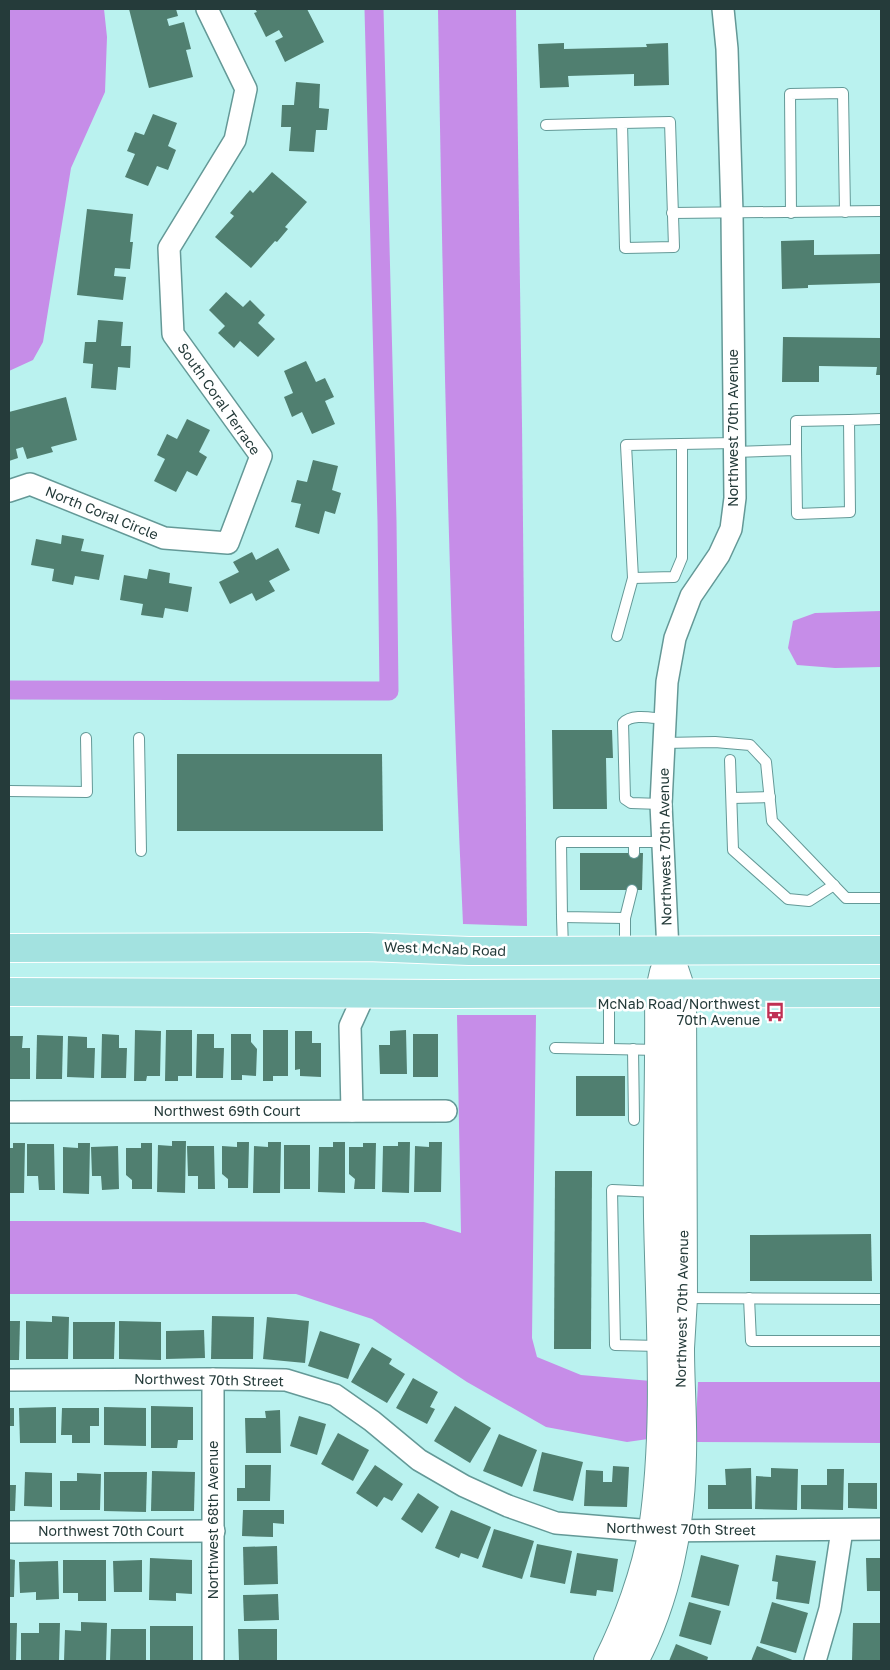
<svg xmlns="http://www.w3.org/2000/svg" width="890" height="1670" font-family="'Golos Text',sans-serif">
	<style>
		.water { fill: #c68de8 }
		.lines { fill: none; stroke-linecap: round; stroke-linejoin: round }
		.canal { stroke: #c68de8; stroke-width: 19 }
		.building { fill: #507f70 }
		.lane-casing { stroke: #649997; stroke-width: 12 }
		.street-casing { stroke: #649997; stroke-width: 24 }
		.secondary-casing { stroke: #649997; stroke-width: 30 }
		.primary-casing { stroke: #fff; stroke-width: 30 }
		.lane { stroke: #fff; stroke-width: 10 }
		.street { stroke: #fff; stroke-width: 21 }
		.secondary { stroke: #fff; stroke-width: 28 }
		.primary { stroke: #a3e2e0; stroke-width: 28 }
		.labels { text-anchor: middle; stroke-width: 5; stroke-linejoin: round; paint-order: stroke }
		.street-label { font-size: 14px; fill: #253b3a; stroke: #fff }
		.poi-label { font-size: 14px; fill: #253b3a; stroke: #fff; text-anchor: end }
	</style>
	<rect width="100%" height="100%" fill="#baf2ef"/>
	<g class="water">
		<path d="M9,9h95l3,28 -2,55 -34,76 -28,174 -10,18 -24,11z"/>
		<path d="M438,9h78l6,415 5,502 -64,-2c-14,-305 -20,-610 -25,-915z"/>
		<path d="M881,611v56l-46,1 -38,-3 -9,-17 5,-27 22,-8z"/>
		<path d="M457,1015h79l-4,323 5,19 44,18 70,6 -3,58 -21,3 -81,-15 -79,-45 -95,-63 -76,-25h-287v-73l415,1 37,11z"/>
		<path d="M698,1382h183v61l-186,-1z"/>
	</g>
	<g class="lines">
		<path class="canal" d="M9,690l380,1 -2,-170 -13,-512"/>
	</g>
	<g class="building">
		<path d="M129,9h47l2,7 -11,3 2,7 15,-4 7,27 -5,1 7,27 -44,11z"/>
		<path d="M255,9h52l17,33 -39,20 -10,-21 8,-4 -4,-7 -13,7 -12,-24 3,-1z"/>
		<path d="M564,43v6l83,-2 -1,-3 22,-1 1,42 -35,1v-12l-66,2 1,11 -29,1 -2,-44z"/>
		<path d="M296,82l24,2 -1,24 10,1 -2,21h-11l-2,22 -25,-1 2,-24h-10l1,-22h12z"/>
		<path d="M153,114l24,9 -9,23 8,4 -8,20 -11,-4 -9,20 -23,-9 10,-23 -8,-3 8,-19 9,3z"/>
		<path d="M272,172l35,30 -22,25 3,2 -11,13 -2,-1 -24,27 -36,-31 19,-21 -4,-3 20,-23 3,3z"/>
		<path d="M87,209l46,5 -3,28h3l-3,27 -15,-1 -1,8 12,1 -3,23 -46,-5z"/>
		<path d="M814,240v15l67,-1v29l-73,2v3l-26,1 -1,-48z"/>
		<path d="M226,292l17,15 7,-7 15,15 -7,8 17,16 -17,18 -18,-16 -6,7 -16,-15 7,-7 -16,-16z"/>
		<path d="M98,320l25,2 -2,24h10l-1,22 -12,-1 -2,23 -25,-2 2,-24 -10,-1 2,-21h11z"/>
		<path d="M783,337l98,1v37h-5l1,-8 -58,-1v16h-37z"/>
		<path d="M306,361l10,21 9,-4 9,19 -9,4 10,23 -23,10 -10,-22 -10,5 -8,-20 9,-4 -9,-22z"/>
		<path d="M66,397l11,43 -26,7 2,5 -26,7 -4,-12 -7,2 2,9 -9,3v-49z"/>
		<path d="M187,419l23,11 -11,22 8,5 -10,19 -10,-5 -11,21 -22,-11 11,-22 -8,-4 10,-21 10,5z"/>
		<path d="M313,460l25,6 -6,24 9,3 -6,21 -10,-3 -6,23 -24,-7 6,-23 -10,-2 6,-22 10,2z"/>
		<path d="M62,535l22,4 -3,12 23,4 -5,25 -24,-4 -2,9 -21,-4 2,-12 -23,-4 5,-26 25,5z"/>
		<path d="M278,548l12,22 -21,11 6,10 -19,10 -4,-8 -22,11 -11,-22 20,-10 -6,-10 19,-10 4,8z"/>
		<path d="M149,569l21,4 -1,10 23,4 -4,25 -23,-4 -2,10 -22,-3 2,-11 -23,-4 4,-25 23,4z"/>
		<path d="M552,730h60l1,28h-7l1,51h-54z"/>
		<path d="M177,754h205l1,77h-206z"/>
		<path d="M580,853h63l-1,37h-62z"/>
		<path d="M135,1030l26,1 -1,45h-13l-1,5h-12z"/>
		<path d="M166,1030h26v46h-14v5h-13z"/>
		<path d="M263,1030h25v46h-15v5h-10z"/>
		<path d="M406,1030l1,44h-27l-1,-29h11v-14z"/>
		<path d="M295,1031h17v12h9v34l-21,-1v-7l-5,1z"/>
		<path d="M102,1034l17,1v13h8l-1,30h-25z"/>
		<path d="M197,1034h17v14h10l-1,30h-27z"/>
		<path d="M231,1034h20v8l6,7 -1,27 -14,-1v5h-11z"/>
		<rect x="413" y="1034" width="25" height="43"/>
		<path d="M37,1035l26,1 -1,43h-26z"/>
		<path d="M9,1036h14l-1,12h8v31h-21z"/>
		<path d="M68,1036l19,1v11h8l-1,30 -27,-1z"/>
		<rect x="576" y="1076" width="49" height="40"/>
		<path d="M172,1141h14l-1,52 -28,-1 1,-47 14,1z"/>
		<path d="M237,1142h12l-1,46h-20v-9l-6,-5v-28l15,1z"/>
		<path d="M268,1142h13l-1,51h-27l1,-47 14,1z"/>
		<path d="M333,1142h12v51l-27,-1 1,-45h14z"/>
		<path d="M398,1142h12l-1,51 -27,-1 1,-46h15z"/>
		<path d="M429,1142h13l-1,50h-27l1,-46 14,1z"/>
		<path d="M13,1143h12l-1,50h-15v-45h4z"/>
		<path d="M78,1143h12l-1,51 -26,-1v-46l15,1z"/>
		<path d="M141,1143h11v46h-20v-9l-6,-5v-27h15z"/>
		<path d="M363,1143h13l-1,46h-21l1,-10 -6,-5v-27h14z"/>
		<path d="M27,1144h27l1,46h-16l-1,-14h-11z"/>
		<rect x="284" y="1145" width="26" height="44"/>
		<path d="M118,1146l1,43 -17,1 -1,-14h-9l-1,-29z"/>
		<path d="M187,1146h27l1,43h-17v-13h-10z"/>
		<path d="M555,1171h37l-1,178h-37z"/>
		<path d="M871,1234l1,47h-122v-46z"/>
		<path d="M52,1316l17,1 -1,42h-42v-38l26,1z"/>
		<path d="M212,1316l42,1 -1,42h-42z"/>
		<path d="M267,1317l42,4 -4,42 -42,-4z"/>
		<path d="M9,1321h11l-1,39h-10z"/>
		<path d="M119,1321l42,1v38l-42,-1z"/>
		<path d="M73,1322h42l-1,37h-41z"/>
		<path d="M204,1330l1,28 -39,1v-28z"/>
		<path d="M320,1331l40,13 -12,35 -40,-13z"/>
		<path d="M372,1347l20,12 -3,5 16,10 -18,29 -36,-21z"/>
		<path d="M413,1378l25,14 -8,15 5,2 -8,15 -31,-16z"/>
		<path d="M151,1406l42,1v33h-15l-1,8h-26z"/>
		<path d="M455,1406l36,22 -21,35 -36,-22z"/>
		<path d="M56,1407v36h-36l-1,-35z"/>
		<path d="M104,1407l42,1v38l-42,-1z"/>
		<rect x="9" y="1408" width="5" height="18"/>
		<path d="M62,1408h37v18h-9v17h-18v-8h-11z"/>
		<path d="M280,1410l1,43h-35l-1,-35h21l-1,-7z"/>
		<path d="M299,1416l27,8 -9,31 -27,-9z"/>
		<path d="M338,1433l31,17 -16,31 -32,-17z"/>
		<path d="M499,1434l38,16 -15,37 -39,-16z"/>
		<path d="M542,1452l41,10 -10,39 -40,-10z"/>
		<path d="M245,1465h26l-1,36h-33v-13h8z"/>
		<path d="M375,1465l28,19 -11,17 -8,-4 -7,10 -21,-14z"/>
		<path d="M613,1466l16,1 -2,40 -43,-1 2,-36 17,1v11h9z"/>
		<path d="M751,1468l1,41h-44v-24h18l-1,-16z"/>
		<path d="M771,1468l27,1 -1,41 -42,-1 1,-33 15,1z"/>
		<path d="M827,1469h17l-1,41 -42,-1v-24h26z"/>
		<path d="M152,1471l43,1 -1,39h-43z"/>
		<path d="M25,1472l27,1v34l-28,-1z"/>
		<path d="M104,1472h43l-1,40 -42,-1z"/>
		<path d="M77,1473l24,1 -1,36h-40v-29h17z"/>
		<path d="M848,1483h29v26l-29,-1z"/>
		<path d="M9,1485h7l-1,26h-6z"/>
		<path d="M418,1493l21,14 -17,26 -21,-14z"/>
		<path d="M243,1510h41v14l-11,-1v14l-31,-1z"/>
		<path d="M451,1510l40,17 -13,32 -17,-6 -2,5 -24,-10z"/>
		<path d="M494,1529l40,12 -12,38 -40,-12z"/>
		<path d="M537,1544l35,7 -7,33 -35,-7z"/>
		<path d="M277,1546l1,38 -34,1 -1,-38z"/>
		<path d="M577,1553l41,6 -5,33 -16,-2 -1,6 -26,-3z"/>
		<path d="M701,1555l38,10 -10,41 -38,-9z"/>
		<path d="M776,1555l40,6 -7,43 -33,-5 2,-17 -6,-1z"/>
		<path d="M150,1558l42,2v34l-16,-1v8l-27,-1z"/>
		<path d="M866,1558h15v33h-14z"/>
		<path d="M9,1559l6,1 -1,37h-5z"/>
		<path d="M63,1560h43v41h-28v-8h-15z"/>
		<path d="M142,1560v32h-28l-1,-31z"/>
		<path d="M58,1561l1,38 -23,1v-8l-16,1 -1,-31z"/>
		<path d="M278,1594l1,26 -35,1 -1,-26z"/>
		<path d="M689,1602l32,9 -10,34 -32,-9z"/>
		<path d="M772,1602l36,11 -12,40 -36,-10z"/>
		<path d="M81,1622l26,1 -1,38h-42l1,-31 16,1z"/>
		<path d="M9,1623h8l-1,38h-7z"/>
		<path d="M39,1623h21l-1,38h-38v-28h18z"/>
		<path d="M853,1623h28v38h-29z"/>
		<rect x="150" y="1626" width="43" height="35"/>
		<path d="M111,1629h35v32h-36z"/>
		<path d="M238,1629h39v32h-38z"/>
		<path d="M676,1644l32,13 -1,4h-38z"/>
		<path d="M757,1646l38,15h-44z"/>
	</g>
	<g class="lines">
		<defs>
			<g id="lane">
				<path d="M546,125l76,-2 3,125 49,-1 -4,-125 -48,1"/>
				<path d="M672,213l209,-2"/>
				<path d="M791,213l-1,-119 53,-1 2,119"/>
				<path d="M796,450v-29l53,-1"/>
				<path d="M735,452l61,-2 1,64 53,-2 -1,-92 32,-1"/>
				<path d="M633,578l41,-1 8,-19v-114"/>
				<path d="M617,636l16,-58 -7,-133 109,-2"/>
				<path d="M139,738l2,113"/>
				<path d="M664,743l51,-1 35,3 16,17 6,59 74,77h35"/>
				<path d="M730,760l3,90 55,49 21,2 25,-16"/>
				<path d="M9,791l78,1 -1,-54"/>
				<path d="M732,798l38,-1"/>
				<path d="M661,804l-30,-1 -6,-4 -2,-76c9,-10 29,-5 42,-4"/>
				<path d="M634,842v11"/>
				<path d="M562,917l1,32"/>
				<path d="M625,918l-63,-1 -1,-75h102"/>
				<path d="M625,950v-32l7,-28"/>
				<path d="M555,1048l54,1v-55"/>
				<path d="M609,1049l50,1"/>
				<path d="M633,1049l1,71"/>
				<path d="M657,1192l-45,-2 3,155 44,1"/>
				<path d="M684,1298l197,1"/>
				<path d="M749,1298l2,43h130"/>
			</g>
			<g id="street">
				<path d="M9,491l21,-7 134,54 64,5 33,-87 -88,-122 -4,-86 66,-108 11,-51 -39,-80"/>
				<path d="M668,951l-7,-147 6,-122 8,-44 16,-42 28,-41 12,-26 4,-31 -3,-285 -5,-164 -4,-40"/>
				<path d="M352,1111l-2,-85 15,-33"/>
				<path d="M9,1112l437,-1"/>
				<path d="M213,1379v282"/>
				<path d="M9,1380l204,-1 73,1 49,15 37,26 47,39 45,26 44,20 48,17 96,8 229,-2"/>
				<path d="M9,1532l205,-1"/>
				<path d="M815,1661l15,-52 12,-79"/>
			</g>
			<g id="secondary">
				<path d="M608,1661c19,-38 38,-89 45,-132 15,-102 7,-209 5,-313 -1,-74 2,-148 1,-222l5,-22"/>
				<path d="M634,1661c33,-62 47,-136 48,-206 1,-36 -2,-72 -2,-107 1,-17 2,-33 3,-50l-1,-305 -14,-42"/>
			</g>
			<g id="primary">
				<path d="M9,948l358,-1 102,4 412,-1"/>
				<path d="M9,992l440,2 432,-1"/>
			</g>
		</defs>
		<use href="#lane" class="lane-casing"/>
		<use href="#street" class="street-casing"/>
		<use href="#secondary" class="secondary-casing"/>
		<use href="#primary" class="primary-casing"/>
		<use href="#lane" class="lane"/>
		<use href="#street" class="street"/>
		<use href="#secondary" class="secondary"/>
		<use href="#primary" class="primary"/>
	</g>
	<defs>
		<symbol id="bus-bare" viewBox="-9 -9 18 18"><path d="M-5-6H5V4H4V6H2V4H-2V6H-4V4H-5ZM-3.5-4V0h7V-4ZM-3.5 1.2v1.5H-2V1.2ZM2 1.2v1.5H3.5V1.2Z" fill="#c03053" stroke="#fff" stroke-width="2.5" paint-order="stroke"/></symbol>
	</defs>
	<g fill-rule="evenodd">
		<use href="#bus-bare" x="761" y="998" width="28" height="28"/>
	</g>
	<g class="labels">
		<g class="street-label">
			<text transform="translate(219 399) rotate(55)" y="5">South Coral Terrace</text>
			<text transform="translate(733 428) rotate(-90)" y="5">Northwest 70th Avenue</text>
			<text transform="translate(102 513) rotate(22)" y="5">North Coral Circle</text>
			<text transform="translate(665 847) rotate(-91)" y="5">Northwest 70th Avenue</text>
			<text transform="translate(445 949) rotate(2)" y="5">West McNab Road</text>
			<text x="227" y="1116">Northwest 69th Court</text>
			<text transform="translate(682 1309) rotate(-89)" y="5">Northwest 70th Avenue</text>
			<text transform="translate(209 1380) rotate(1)" y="5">Northwest 70th Street</text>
			<text transform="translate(213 1520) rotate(-90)" y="5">Northwest 68th Avenue</text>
			<text transform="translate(681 1529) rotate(1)" y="5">Northwest 70th Street</text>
			<text x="111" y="1536">Northwest 70th Court</text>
		</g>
		<g class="poi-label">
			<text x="760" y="1009">McNab Road/Northwest<tspan x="760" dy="16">70th Avenue</tspan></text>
		</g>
	</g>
	<rect width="890" height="1670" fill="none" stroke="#253b3a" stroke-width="20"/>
</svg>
